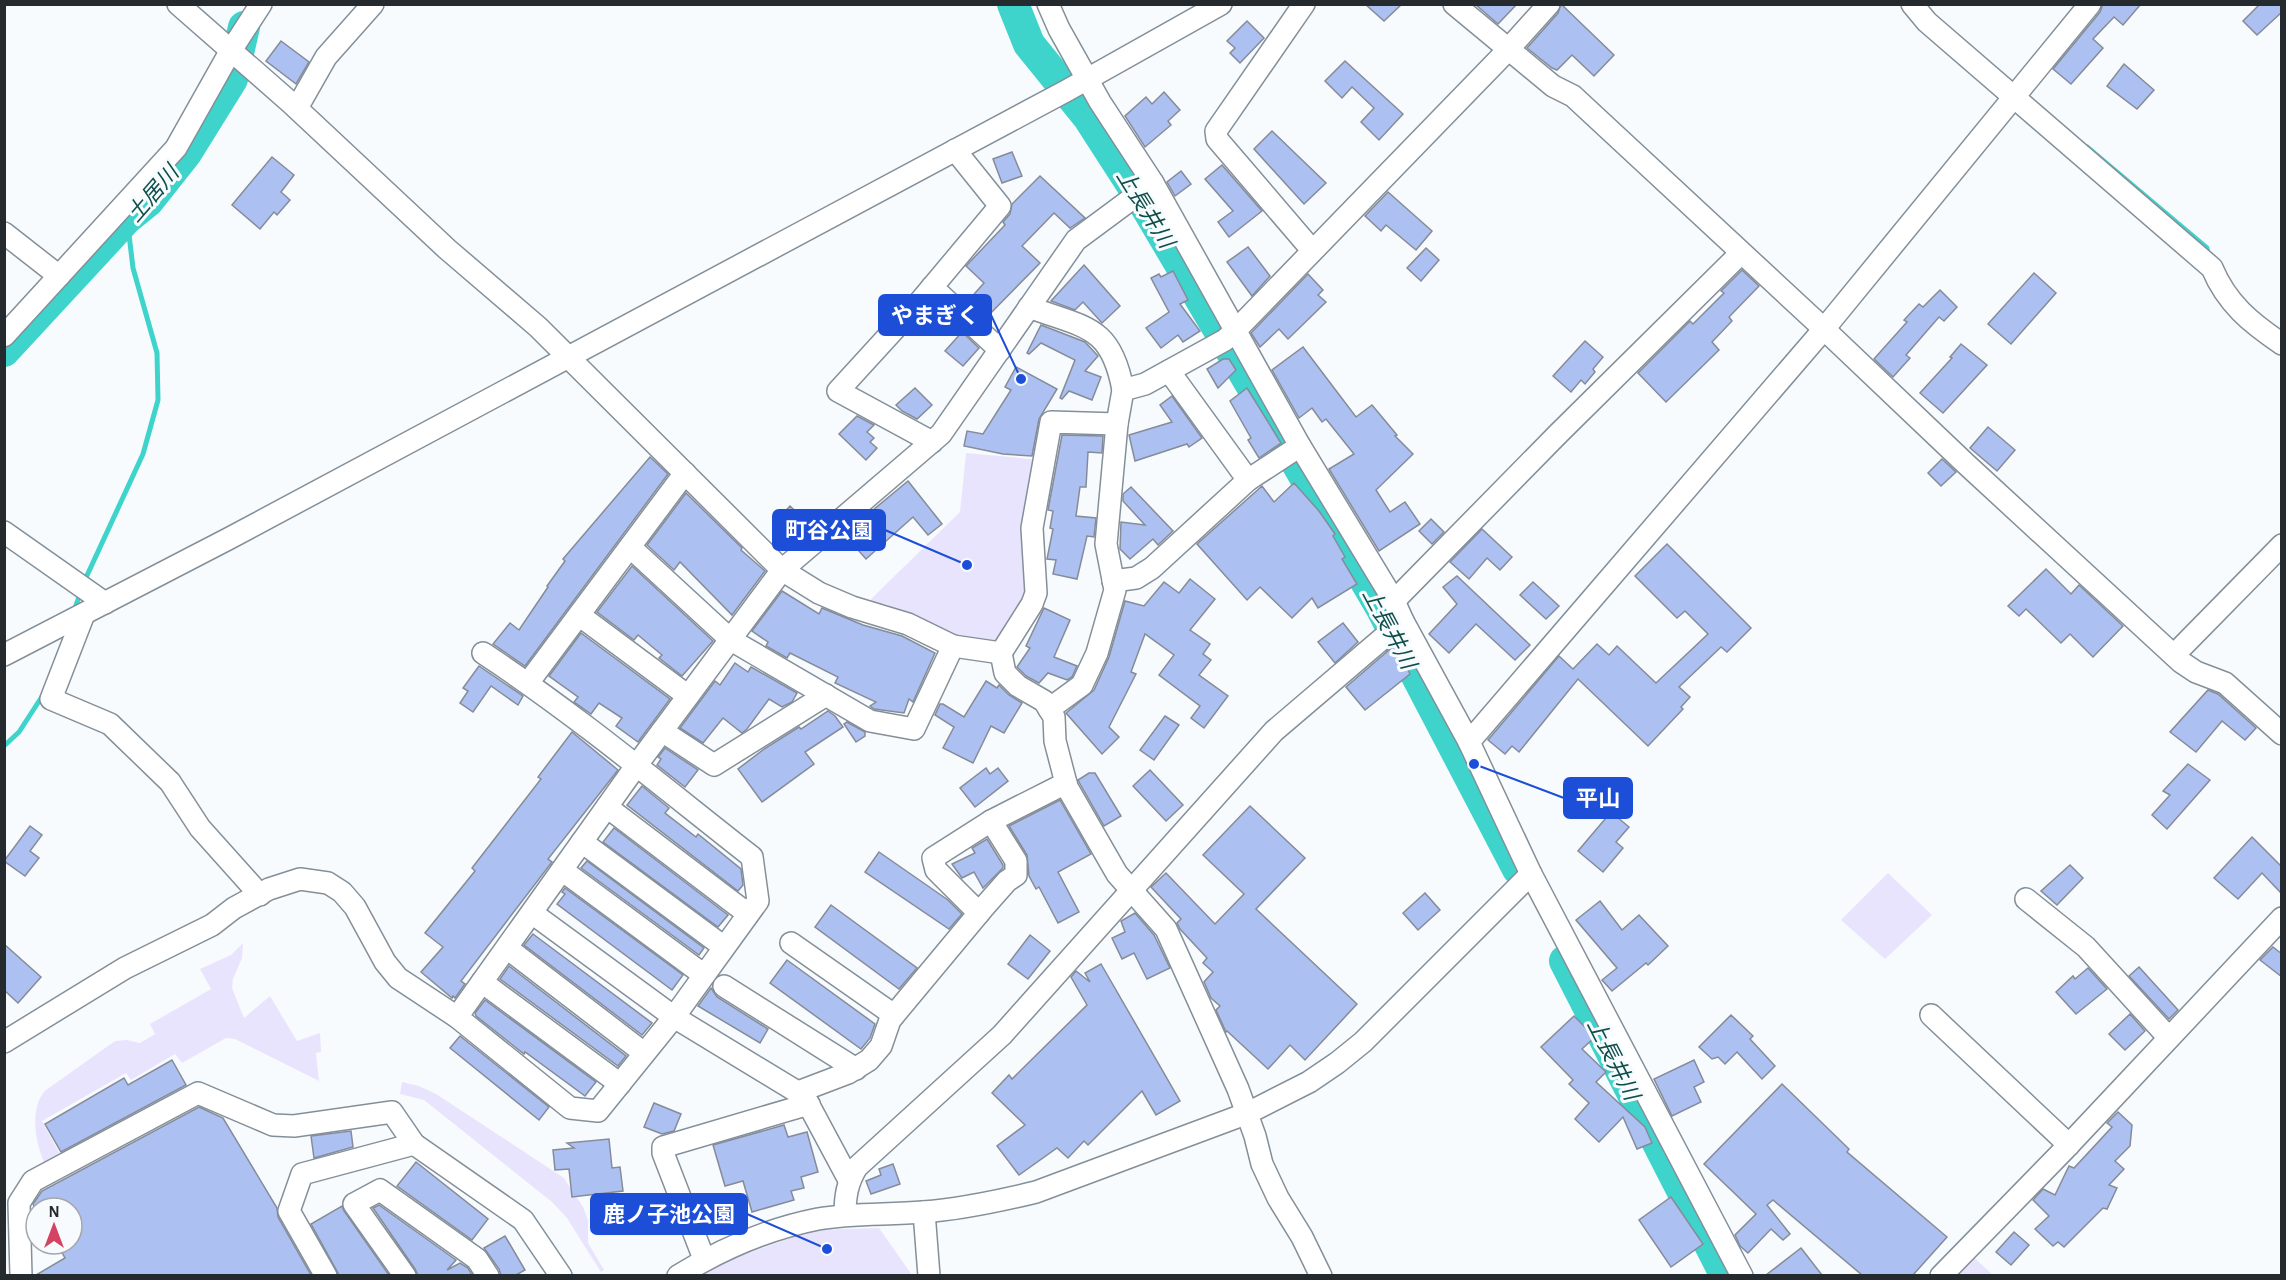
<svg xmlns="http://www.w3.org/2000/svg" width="2286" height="1280" font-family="'Alegreya Sans','Noto Sans JP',sans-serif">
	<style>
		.green { fill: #e9e4fd }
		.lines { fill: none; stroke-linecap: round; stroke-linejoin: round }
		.stream { stroke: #3ed4cc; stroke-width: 5 }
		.river { stroke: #3ed4cc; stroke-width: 32 }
		.building { fill: #acc0f1; stroke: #858b98; stroke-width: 1.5 }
		.minor-casing { stroke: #838f99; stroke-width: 24 }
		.minor { stroke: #fff; stroke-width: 21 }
		.labels { text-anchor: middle; stroke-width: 6; stroke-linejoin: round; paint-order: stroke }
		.water-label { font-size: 22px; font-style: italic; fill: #0e4e4a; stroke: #f8fbfd }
		.leader { fill: none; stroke: #1d4ed8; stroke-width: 2 }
		.callout-dot { fill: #1d4ed8; stroke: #f8fbfd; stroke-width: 2 }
		.callout { fill: #1d4ed8; stroke: #1d4ed8; stroke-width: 2 }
		.callout-label { font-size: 22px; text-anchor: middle; font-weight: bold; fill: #fff }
	</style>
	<rect width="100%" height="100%" fill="#f8fbfd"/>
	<g class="green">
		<path d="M966,453l75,7 -12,140 -29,48 -41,-8 -73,-36 -11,1 -4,-6 89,-87z"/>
		<path d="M1888,873l44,42 -47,44 -44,-39z"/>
		<path d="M243,943l-1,15 -9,21 -1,9 12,30 26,-22 27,45 23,-8 1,19 -5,1 3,28 -84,-42 -9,-1 -44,25 -7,-9 -44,26 -5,-7 -84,48 18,33 -16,8c-9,-20 -15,-55 2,-72l69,-49 12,-1 13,3 15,-9 -5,-10 61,-35 -11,-20 31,-14z"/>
		<path d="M402,1082l17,4 17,8 128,84 19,29 5,13v23l16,27 -3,2 -34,-54 -15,-16 -128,-102 -24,-6z"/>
		<path d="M879,1228l33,47 -216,1 14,-9 102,-37z"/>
		<path d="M1970,1254l23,21 -43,1z"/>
	</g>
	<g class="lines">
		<g class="stream">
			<path d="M2087,147l120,101 1,8"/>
			<path d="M84,582l59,-128 15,-54 -1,-47 -24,-85 -6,-50"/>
			<path d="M74,611l7,-20"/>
			<path d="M4,746l15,-14 24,-37"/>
		</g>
		<g class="river">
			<path d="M1013,4l16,40 60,74 58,90 78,132 157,269 136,260"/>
			<path d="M4,351l123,-133 21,-17 38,-48 46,-74 12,-52"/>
			<path d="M1565,961l161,315"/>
		</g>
	</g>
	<g class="building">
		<path d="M1365,4h37l-18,17z"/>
		<path d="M1475,4h42l-19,20z"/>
		<path d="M1561,4l53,51 -20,21 -22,-21 -15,15 -5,-2 -25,-20 31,-35z"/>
		<path d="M2103,4h38l-18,21 -9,-8 -21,22 10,9 -32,36 -18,-15 47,-57z"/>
		<path d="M2260,4h22v8l-25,23 -14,-14z"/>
		<path d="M1247,21l17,17 -24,25 -10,-10 5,-5 -8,-7z"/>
		<path d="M281,41l28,21 -13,22 -30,-23z"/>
		<path d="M1345,61l58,53 -24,26 -18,-18 13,-14 -22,-21 -10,11 -17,-17z"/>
		<path d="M2124,64l30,26 -17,19 -30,-23z"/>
		<path d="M1164,92l16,18 -12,11 3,4 -26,22 -20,-31 21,-19 6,7z"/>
		<path d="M1272,131l54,52 -22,21 -50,-55z"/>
		<path d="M1012,152l10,24 -20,7 -9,-24z"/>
		<path d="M272,157l22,18 -13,17 9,8 -13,15 -3,-3 -14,17 -28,-24z"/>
		<path d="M1222,165l40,46 -33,26 -11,-15 15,-11 -28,-32z"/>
		<path d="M1181,171l10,13 -16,12 -8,-14z"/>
		<path d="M1040,176l45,42 -15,10 -16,-15 -32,33 18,17 -55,56 -18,-17 17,-19 -18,-17 39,-41 -2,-3 7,-8 2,-10z"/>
		<path d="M1388,192l44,39 -16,19 -30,-25 -5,6 -16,-15z"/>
		<path d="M1248,247l22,29 -18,20 -25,-34z"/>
		<path d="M1426,248l13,12 -18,21 -14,-13z"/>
		<path d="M1084,265l36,41 -18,17 -19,-21 -8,8 -24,-9z"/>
		<path d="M1742,270l17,16 -30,31 3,4 -20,21 7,8 -53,52 -28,-29 52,-52 3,3 31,-31 -3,-2z"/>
		<path d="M1173,271l15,29 -8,4 20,27 -17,11 -5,-7 -17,13 -15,-20 23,-16 -18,-34 8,-4 2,3z"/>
		<path d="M2034,273l22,20 -45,51 -23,-20z"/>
		<path d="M1308,274l15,16 -5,5 8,7 -38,37 -9,-10 -19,18 -9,-14z"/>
		<path d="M1940,290l17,17 -13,14 -5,-4 -33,38 4,3 -17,19 -19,-18 33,-37 -3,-2 15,-16 4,3z"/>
		<path d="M1041,325l44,17 13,14 -13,15 16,6 -9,23 -23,-9 -7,8 -2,-1 15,-38 -34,-17 -12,11 -2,-1z"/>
		<path d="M962,332l17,16 -16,18 -18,-15z"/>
		<path d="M1585,341l18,16 -10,12 2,3 -10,12 -4,-4 -10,12 -18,-16z"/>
		<path d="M1961,344l26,21 -44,48 -23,-20 32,-35 -2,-1z"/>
		<path d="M1303,347l53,70 16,-12 25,30 -2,1 18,18 -37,36 14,22 15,-10 15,22 -41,27 -50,-82 25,-15 -28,-35 -4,3 -10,-14 -13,10 -27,-48z"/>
		<path d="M1223,359h6l7,11 -18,18 -11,-19z"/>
		<path d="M1016,367l41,22 -18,30 -7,37 -29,-2 -39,-8 3,-15 16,3 28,-44 -6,-3z"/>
		<path d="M915,388l17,17 -15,14 -15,-8 -6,-6z"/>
		<path d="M1247,388l34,55 -22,15 -11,-18 3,-2 -21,-37z"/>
		<path d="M1172,396l30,42 -13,9 -2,-3 -52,17 -6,-26 43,-13 -12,-17z"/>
		<path d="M857,416l17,9 -7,7 7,6 -4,4 7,6 -11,12 -27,-26z"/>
		<path d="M1988,427l27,23 -18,21 -27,-23z"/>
		<path d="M1062,435l41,1 -1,17 -14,-1 -2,35h-6l-4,29 20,2 -2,19 -7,-1 -10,43 -24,-5 3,-14 -9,-1 6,-30 -3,-1 3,-17 -5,-1z"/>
		<path d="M650,457l18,17 -143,192 -32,-22 17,-21 9,7 29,-43 -1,-1 18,-25 -2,-2z"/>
		<path d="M1942,459l14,13 -15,14 -13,-13z"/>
		<path d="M908,481l34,43 -14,11 -15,-18 -47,42 -22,-25z"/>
		<path d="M1294,483l25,28 16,23 -2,2 12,21 -3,2 15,25 -39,24 -6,-10 -20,20 -32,-31 -13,13 -50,-56 65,-58 12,16z"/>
		<path d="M1131,487l42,44 -15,14 -5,-6 -23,20 -10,-10 1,-27 24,3 -22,-24v-7z"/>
		<path d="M686,493l56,55 -1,2 24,21 -33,44 -52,-53 -6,8 -27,-25z"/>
		<path d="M790,506l22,21 -17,15 -20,-20z"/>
		<path d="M1431,519l13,13 -12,12 -13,-13z"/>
		<path d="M1482,529l30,28 -12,13 -13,-12 -18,21 -19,-17z"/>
		<path d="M1667,544l84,84 -24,24 -6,-5 -42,40 11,10 -9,10 2,2 -35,37 -70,-67 -59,73 -7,-6 -7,8 -17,-14 71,-84 14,13 24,-25 12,11 8,-9 39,37 52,-49 -23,-23 -8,7 -42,-42z"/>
		<path d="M632,566l81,75 -31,35 -23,-18 3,-3 -24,-20 -4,5 -37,-28z"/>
		<path d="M2046,569l25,25 8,-9 44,41 -30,31 -23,-23 -9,9 -35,-34 -7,7 -11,-10z"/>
		<path d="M1457,576l73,69 -15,15 -39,-36 -27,29 -20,-19 28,-30 -14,-17z"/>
		<path d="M1190,579l25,20 -25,31 20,14 -7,10 8,6 -12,15 29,21 -24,32 -13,-10 9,-12 -41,-31 15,-20 -29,-21 -14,38 5,2 -27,53 10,10 -17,17 -36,-41 28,-23 15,-33 16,-56 19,5 20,-24 15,11z"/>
		<path d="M1533,582l26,24 -13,13 -26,-24z"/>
		<path d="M782,591l37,23 3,-6 41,17 39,11 33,17 -22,49 -4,-3 -5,14 -30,-4 -4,-3 6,-4 -41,-19 3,-6 -48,-24 -3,5 -21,-12 2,-4 -16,-11z"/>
		<path d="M1044,608l26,12 -16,37 23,9 -5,11 -5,3 -19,-7 -9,10 -13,-7 -9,-9 13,-19 -4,-2z"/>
		<path d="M1343,623l15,19 -23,21 -17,-21z"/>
		<path d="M581,633l89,66 -32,43 -22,-16 6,-8 -23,-15 -8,11 -17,-12 4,-5 -29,-21z"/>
		<path d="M1396,644l14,30 -45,36 -19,-23z"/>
		<path d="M735,663l13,9 3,-5 46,26 -5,9 -10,5 -13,-8 -22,30 -5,4 -19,-15 -20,25 -23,-15 35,-47 5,4z"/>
		<path d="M479,666l44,30 -5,9 -27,-19 -18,26 -13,-9 8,-12 -5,-3z"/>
		<path d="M986,681l11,7 2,-3 10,10 13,8 -18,30 -13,-7 -18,37 -30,-15 11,-21 -19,-12 5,-11h3l21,13z"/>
		<path d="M2208,690l10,4 38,34 -11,12 -23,-19 -26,31 -26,-20z"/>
		<path d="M828,711l7,5 8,11 -38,25 9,12 -52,38 -24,-33 26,-20 35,-22 2,2z"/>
		<path d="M1165,716l14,9 -25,35 -14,-10z"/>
		<path d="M847,722l18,10v4l-9,6 -12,-18z"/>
		<path d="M572,732l46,38 -70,89 4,3 -91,119 4,3 -10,14 -2,-2 -1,2 -31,-26 22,-25 -18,-14 50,-62 -3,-3 69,-89 -3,-2z"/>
		<path d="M665,748l33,22 -13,17 -28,-22 4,-6 -3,-2z"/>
		<path d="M2188,764l22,16 -43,49 -15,-14 18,-20 -7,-4z"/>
		<path d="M986,768l4,6 8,-6 10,13 -33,26 -15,-19z"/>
		<path d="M1150,770l33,35 -17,16 -33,-35z"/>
		<path d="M1089,773h6l26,43 -17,10 -25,-44 -1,-2z"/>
		<path d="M642,786l27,22 -4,5 31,24 2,-3 43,35 2,16 -5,6 -111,-86z"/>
		<path d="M1060,800l31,54 -33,18 21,40 -21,11 -19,-36 -3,2 -7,-13 -2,-21 -18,-29z"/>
		<path d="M1250,806l55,52 -49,51 101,95 -52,56 -15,-15 -22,24 -41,-38 -1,1 -10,-22 4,-4 -9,-8 -7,-16 9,-10 -10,-9 4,-5 -27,-29 -3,-6 4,-4 -30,-32 15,-14 49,51 29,-30 -41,-39z"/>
		<path d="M1611,812l18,15 -13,15 7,6 -20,24 -25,-21z"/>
		<path d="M30,826l12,9 -12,16 9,7 -14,18 -21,-15z"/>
		<path d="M614,828l114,87 -10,12 -115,-85z"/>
		<path d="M2252,837l30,30v27l-20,-21 -24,26 -24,-21z"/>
		<path d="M987,839l16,26v3l-20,20 -9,-16 -12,6 -10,-14 23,-11 -3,-5z"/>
		<path d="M879,852l69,48 14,14 -13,15 -84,-57z"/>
		<path d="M587,861l117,87 -5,7 -118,-87z"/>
		<path d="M2070,865l13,13 -26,27 -16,-14z"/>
		<path d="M565,888l118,87 -11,15 -115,-86 8,-10 -3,-2z"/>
		<path d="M1425,893l15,17 -22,20 -15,-17z"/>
		<path d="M1600,901l22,29 17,-15 29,31 -20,19 -2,-2 -34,28 -10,-11 15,-12 -41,-48z"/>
		<path d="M831,905l86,63 -18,21 -84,-62z"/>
		<path d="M1135,913l19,22 16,33 -23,11 -13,-26 -12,6 -10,-21 13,-6 -4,-11z"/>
		<path d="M533,934l119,89 -10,12 -118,-90z"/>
		<path d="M1030,935l20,16 -22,28 -20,-15z"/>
		<path d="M4,944l37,33 -23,26 -14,-13z"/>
		<path d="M2273,947l9,7v23l-22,-17z"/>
		<path d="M787,960l88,64 -5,14 -9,11 -91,-66z"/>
		<path d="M1101,964l79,137 -24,14 -14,-24 -54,54 -4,-4 -16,17 -11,-10 -38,27 -22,-29 28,-21 -33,-32 17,-18 3,4 75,-74 -16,-28 5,-6 14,11 -5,-9z"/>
		<path d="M509,966l117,90 -8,10 -118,-87z"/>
		<path d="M2139,967l39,43 -9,9 -40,-43z"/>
		<path d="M2088,968l19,21 -31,25 -20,-22 17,-16 2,3z"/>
		<path d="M711,988l6,9 51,32 -8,14 -62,-37z"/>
		<path d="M485,1000l111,82 -11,14 -60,-44 -1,2 -48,-38 -1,-3z"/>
		<path d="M2130,1014l15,17 -20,19 -16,-16z"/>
		<path d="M1731,1015l22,21 -3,3 25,27 -13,13 -25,-27 -12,12 -7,-7 -6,2 -13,-12z"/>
		<path d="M1574,1016l21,21 -13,12 24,23 -10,10 49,45 7,16 -15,6 -14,-32 -24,25 -24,-23 14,-16 -20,-19 4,-4 -32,-33z"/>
		<path d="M460,1036l89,71 -10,13 -89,-72z"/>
		<path d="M172,1060l14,25 -125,67 -16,-28 79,-46 4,7z"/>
		<path d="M1694,1060l10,22 -10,5 7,15 -29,14 -18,-37z"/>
		<path d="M1782,1084l67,65 -2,3 100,85 -34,38h-51l-89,-75 -6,5 23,29 -7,6 -12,-11 -23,24 -8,-7 -5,-11 21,-21 -52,-50z"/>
		<path d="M654,1103l27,11 -7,17 -12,3 -18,-7z"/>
		<path d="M199,1107l24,11 54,90 1,9 33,58h-275l29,-17 -8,-14h15v-36h-37l-2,-4 9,-13z"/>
		<path d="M2118,1112l14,13 -2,21 -15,15 9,8 -15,16 8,3 -10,21 -4,-1 -39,39 -6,-5 -5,4 -18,-17 14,-13 -16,-16 10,-11 12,6 14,-29 5,2 38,-41 -5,-4z"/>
		<path d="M784,1125l4,12 19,-5 11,40 -17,5 3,11 -13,3 3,9 -42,12 -9,-31 -18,5 -12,-41z"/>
		<path d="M351,1131l2,16 -39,11 -3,-22z"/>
		<path d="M609,1139l3,29 8,-1 3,24 -51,6 -3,-28 -14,1 -2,-20 21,-2 -7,-5z"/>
		<path d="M416,1162l72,57 -16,21 -75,-54z"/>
		<path d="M893,1164l7,20 -29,10 -5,-13 15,-6 -2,-6z"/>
		<path d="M1671,1197l32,47 -32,23 -32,-47z"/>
		<path d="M379,1205l77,55 -9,10 13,-7 8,5 4,7h-54l-3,-6 -42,-61z"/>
		<path d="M342,1206l2,5 45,64h-50l-28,-51z"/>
		<path d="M2014,1232l15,13 -18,20 -15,-13z"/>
		<path d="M505,1236l20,34 -9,5h-15l-2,-6 -15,-21z"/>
		<path d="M1801,1248l21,27h-56z"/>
	</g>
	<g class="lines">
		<defs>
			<g id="minor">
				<path d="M178,4l113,99 156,146 91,78 244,243 37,23 33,14 56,17 45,22 -39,83 -44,-8 -139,-81 -101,-93"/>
				<path d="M1048,4l11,25 41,73 53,81 147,263 94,155 9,20 66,121 62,132 211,402"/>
				<path d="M1304,4l-88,127 1,8 95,111"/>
				<path d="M1454,4l99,82 20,10 251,233 142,135 215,198 15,10 29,11 57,51"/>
				<path d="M1912,4l15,18 285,246c15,36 39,55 70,76"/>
				<path d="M297,108l29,-51 47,-53"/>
				<path d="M4,233l55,43"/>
				<path d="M932,287l68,63"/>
				<path d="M1029,307c55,21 82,17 94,83"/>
				<path d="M4,336l172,-188 54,-96 31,-48"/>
				<path d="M1169,371l79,109"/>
				<path d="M932,442l-94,-51 85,-93 77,-92 -45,-56"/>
				<path d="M4,532l101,71"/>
				<path d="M1113,581l23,-3 16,-10 96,-88 52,-34"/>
				<path d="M1394,601l164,-167 183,-181"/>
				<path d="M84,614l-33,85 59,25 60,58 30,46 60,67"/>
				<path d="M579,615l109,81"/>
				<path d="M953,646l48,7 31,-49 4,-11 -4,-65 19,-106 66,2 6,-34 22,-6 80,-44 11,-10 267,-275 46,-51"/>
				<path d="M483,653c94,62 181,135 269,204l6,44 -84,116 -76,94 -28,-3 -113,-91 179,-251 146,-196 159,-136 135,-194 77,-57"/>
				<path d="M1001,653l4,20 13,13 26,15 10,16 1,24 12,46 50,87 49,55 72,160 17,47 7,28 16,34 24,39 19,39"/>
				<path d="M4,655l224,-116 838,-448 155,-87"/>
				<path d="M2174,655l108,-110"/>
				<path d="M528,683l157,-210"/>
				<path d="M1049,709l33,-24 15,-32 18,-63 -9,-46 11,-120"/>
				<path d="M662,731l52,34 112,-70"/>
				<path d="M1469,742l355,-413 266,-325"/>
				<path d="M607,807l141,107"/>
				<path d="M582,842l142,105"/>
				<path d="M562,870l142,105"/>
				<path d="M2026,899l60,48 83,91"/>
				<path d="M532,913l142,104 130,79 45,84"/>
				<path d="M979,913l-43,-43 -3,-12 58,-37"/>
				<path d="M791,943l103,72"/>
				<path d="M507,948l137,105"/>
				<path d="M482,982l138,102"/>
				<path d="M724,986l132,83"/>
				<path d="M1931,1015l138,130"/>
				<path d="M4,1042l121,-74 87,-43 22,-17 35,-19 31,-10 28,4 14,9 13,15 30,55 13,16 59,39"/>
				<path d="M798,1092l50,-19 21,-13 12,-14 9,-26 94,-113 23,-26 9,-6v-14l-25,-40 75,-38"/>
				<path d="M924,1212l5,64"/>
				<path d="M845,1215c0,-18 2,-32 12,-48l145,-132 272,-304 129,-110"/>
				<path d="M704,1259l-41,-106v-6l146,-43"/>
				<path d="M21,1276l-2,-73 14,-22 165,-88 75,32 21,1 98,-14 22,32 109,76 38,56"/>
				<path d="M326,1276l-37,-65 13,-37 112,-30"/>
				<path d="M405,1276l-51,-72 26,-14 97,69 11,17"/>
				<path d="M678,1276c43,-27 90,-47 140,-57 35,-6 70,-4 105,-7 39,-3 76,-11 113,-20l212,-79 61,-31 28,-19 26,-21 168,-168"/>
				<path d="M1941,1276l123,-126 218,-232"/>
			</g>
		</defs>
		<use href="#minor" class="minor-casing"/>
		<use href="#minor" class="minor"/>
	</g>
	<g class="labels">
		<g class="water-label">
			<text transform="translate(152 193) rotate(-49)" y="8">土居川</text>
			<text transform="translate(1146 208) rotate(58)" y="8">上長井川</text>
			<text transform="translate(1390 628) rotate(62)" y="8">上長井川</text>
			<text transform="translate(1614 1059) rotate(63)" y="8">上長井川</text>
		</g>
	</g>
	<path class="leader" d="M1021 379L991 315M967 565L885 530M1474 764L1564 798M827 1249L747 1214"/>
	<g class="callout-dot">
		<circle cx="1021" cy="379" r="6"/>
		<circle cx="967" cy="565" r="6"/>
		<circle cx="1474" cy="764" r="6"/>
		<circle cx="827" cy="1249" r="6"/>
	</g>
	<g class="callout">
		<rect x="879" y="295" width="112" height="40" rx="6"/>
		<rect x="773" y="510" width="112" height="40" rx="6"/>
		<rect x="1564" y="778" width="68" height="40" rx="6"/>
		<rect x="591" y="1194" width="156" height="40" rx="6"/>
	</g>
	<g class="callout-label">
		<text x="935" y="323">やまぎく</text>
		<text x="829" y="538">町谷公園</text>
		<text x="1598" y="806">平山</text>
		<text x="669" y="1222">鹿ノ子池公園</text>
	</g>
	<rect width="2286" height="1280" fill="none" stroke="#252a2e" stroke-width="12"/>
	<g transform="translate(54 1226)"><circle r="28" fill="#f8fbfd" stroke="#a4a7aa" stroke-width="1.5"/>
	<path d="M0-4.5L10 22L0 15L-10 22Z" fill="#d44462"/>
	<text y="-9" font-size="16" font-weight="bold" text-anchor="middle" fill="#252a2e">N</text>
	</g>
</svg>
